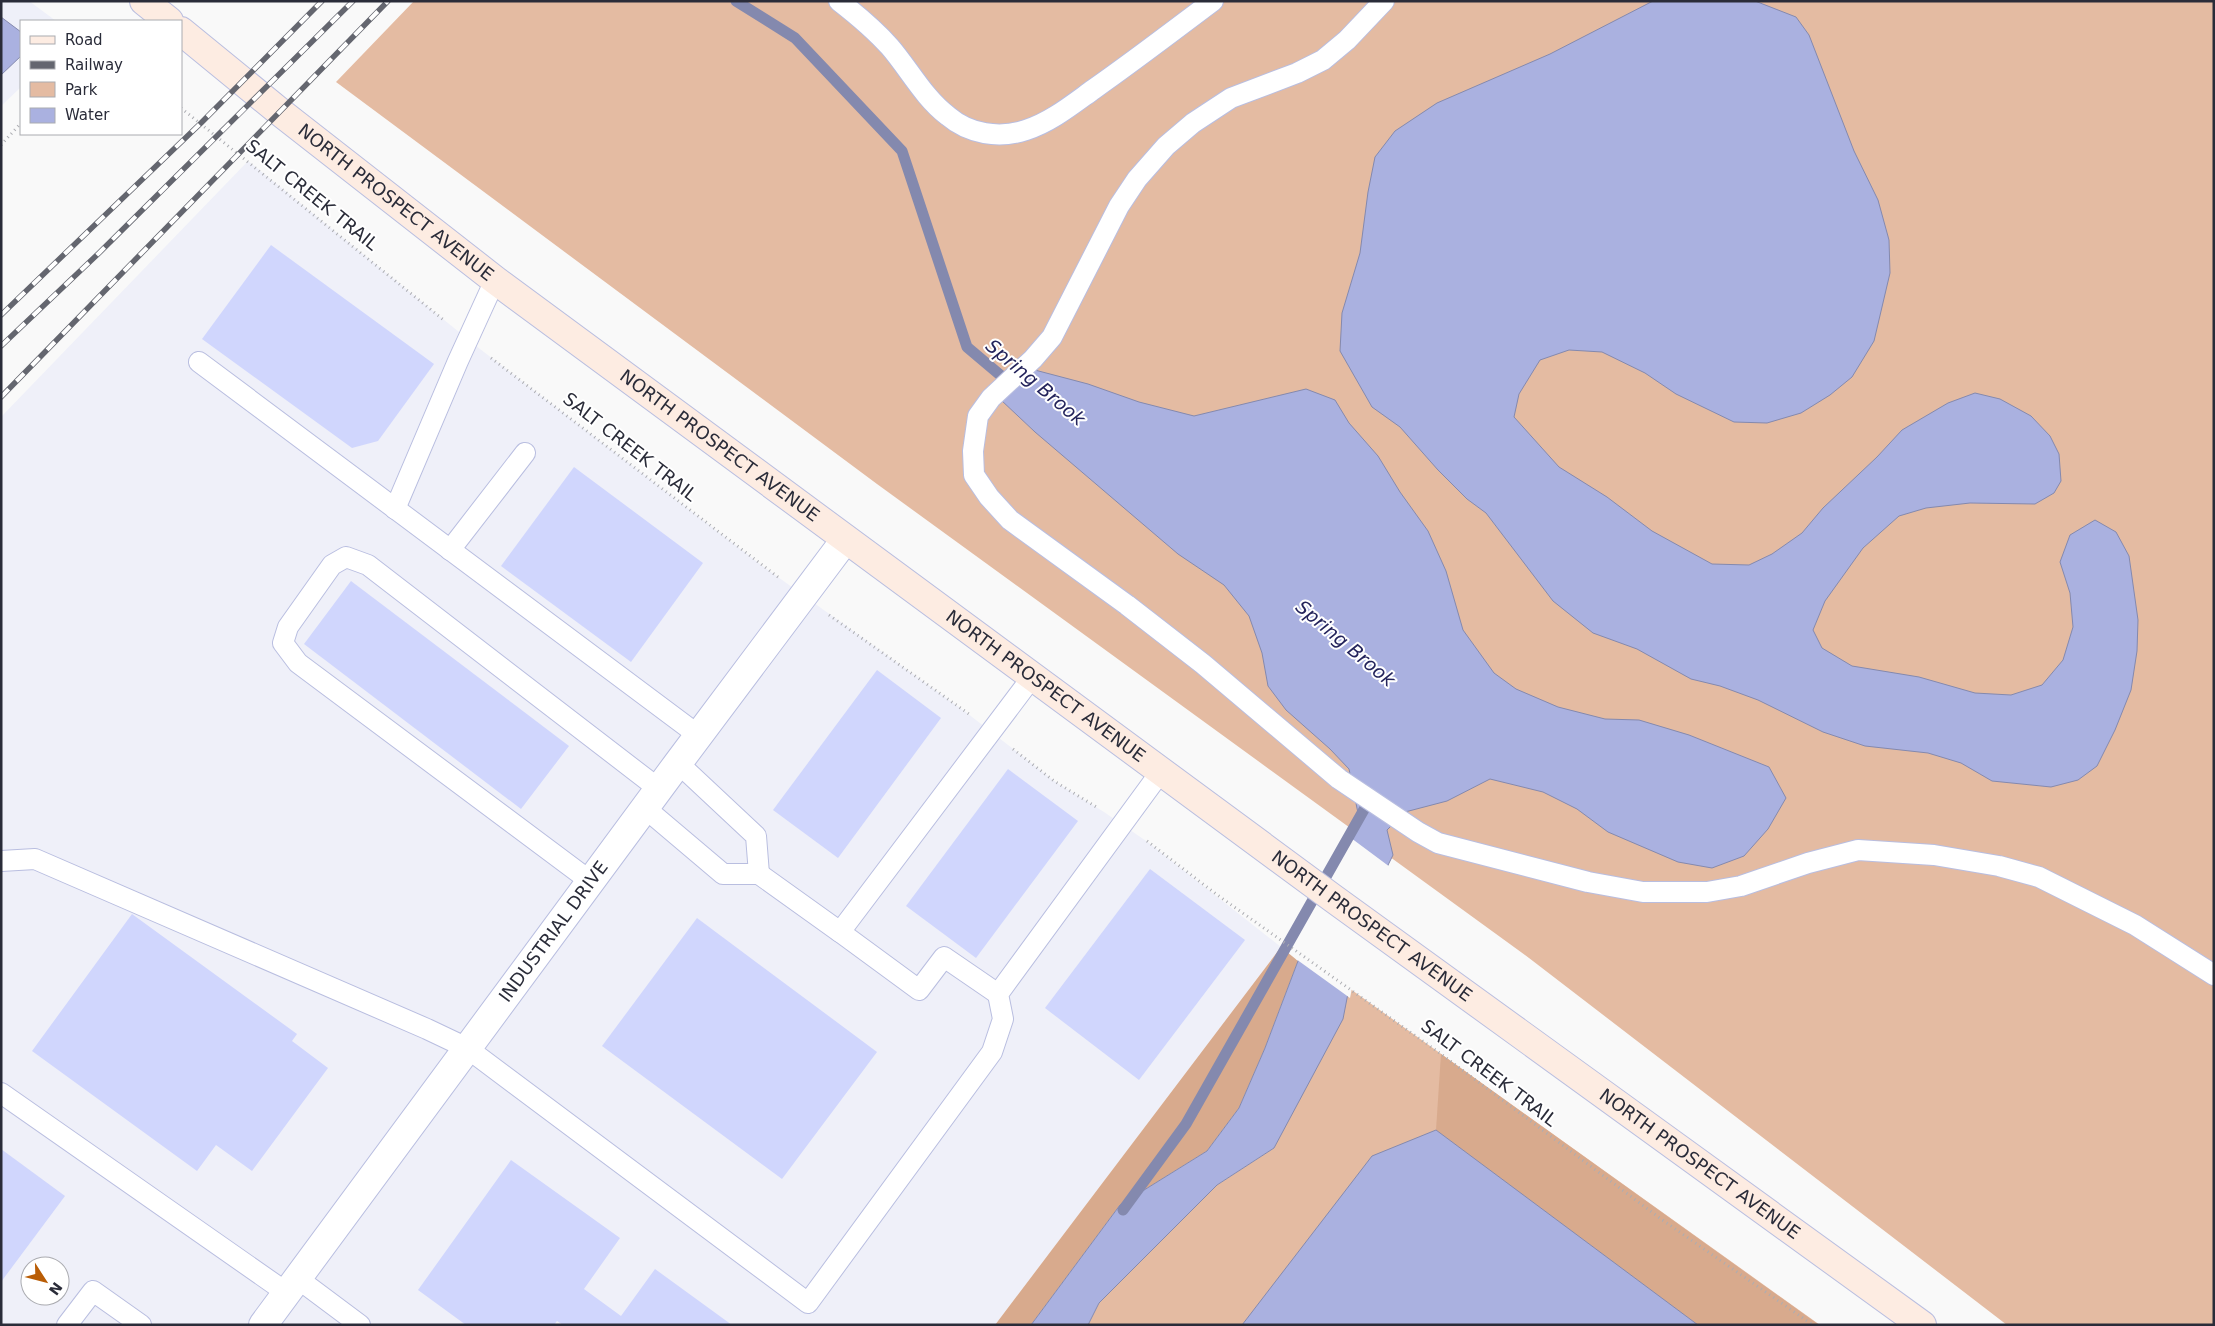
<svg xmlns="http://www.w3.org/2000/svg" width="2215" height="1326" font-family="'DejaVu Sans',sans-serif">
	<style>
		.built { fill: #eff0f9; fill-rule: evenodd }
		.green { fill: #e4bba2 }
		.forest { fill: #d8aa8d }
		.water { fill: #aab1e0; stroke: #8489ae }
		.pier { fill: #f9f9f9 }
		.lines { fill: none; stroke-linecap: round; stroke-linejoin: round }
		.stream { stroke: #8489ae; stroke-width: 11 }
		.building { fill: #d0d6fd }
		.lane-casing { stroke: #b9bee0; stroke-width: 22 }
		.street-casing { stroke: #b9bee0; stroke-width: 30 }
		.secondary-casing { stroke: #b9bee0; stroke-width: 30 }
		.path { stroke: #acadb2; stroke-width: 3; stroke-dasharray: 1 4; stroke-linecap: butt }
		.lane { stroke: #fff; stroke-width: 20 }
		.street { stroke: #fff; stroke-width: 28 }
		.secondary { stroke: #fdece2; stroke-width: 28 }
		.rail-casing { stroke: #64666f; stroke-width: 5.5 }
		.rail { stroke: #fff; stroke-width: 4; stroke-dasharray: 11; stroke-linecap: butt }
		.labels { text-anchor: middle; stroke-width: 4; stroke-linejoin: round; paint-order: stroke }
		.street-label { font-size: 18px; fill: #2a2c39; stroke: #fff }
		.water-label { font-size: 19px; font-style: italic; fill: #24245c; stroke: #fff }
	</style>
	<rect width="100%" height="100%" fill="#f9f9f9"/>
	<g class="built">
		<path d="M1,1h28l27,20h-35v66l-20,19z"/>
		<path d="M248,161l232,188 284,218 203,146 87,68 50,31 45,31 132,104 -286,378h-994v-908zM30,1266h30v30h-30z"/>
	</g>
	<g class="green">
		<path d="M414,1h1800v1324h-207l-478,-367 -652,-474 -541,-402z"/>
		<path d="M1349,988l471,337h-732l11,-22 118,-118 57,-37z"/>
	</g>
	<g class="forest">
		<path d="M1281,947l17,14 -33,87 -26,60 -32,43 -87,54 -89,120h-36z"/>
		<path d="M1441,1054l378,271h-121l-262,-195z"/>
	</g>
	<g class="water">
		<path d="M1653,1h102l41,16 13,18 45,116 24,49 11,40 1,33 -16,68 -22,36 -22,18 -29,18 -34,10 -33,-1 -58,-28 -31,-21 -43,-21 -33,-2 -29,10 -21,34 -5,23 45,50 48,30 45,34 60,33 37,1 23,-11 30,-21 21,-25 54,-51 25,-27 46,-27 27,-10 25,6 31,17 19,20 9,18 2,27 -7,12 -19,11 -65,-1 -44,5 -27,8 -36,32 -38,53 -12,29 9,18 30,18 67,11 56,16 36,2 31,-10 21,-25 10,-33 -3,-34 -10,-31 10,-27 25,-15 21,12 13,24 9,64 -1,31 -6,39 -16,40 -18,36 -19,14 -27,7 -59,-6 -31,-18 -33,-10 -63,-7 -42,-14 -65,-32 -38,-14 -29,-7 -54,-30 -44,-16 -40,-32 -67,-88 -19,-14 -29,-29 -38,-43 -28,-20 -32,-56 2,-38 18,-60 8,-61 7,-35 20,-26 42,-28 113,-49z"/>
		<path d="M1,17l20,15v24l-20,19z"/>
		<path d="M1031,369l57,15 51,18 55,14 112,-27 29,11 14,23 29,33 22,36 28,39 18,40 17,59 31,43 22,16 42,18 47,12 34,1 50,15 80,32 17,31 -18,31 -24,27 -32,12 -34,-6 -70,-30 -31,-23 -34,-17 -53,-13 -43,22 -42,11 -18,18 6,25 -30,61 -20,103 -69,129 -57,37 -118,118 -11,22h-57l89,-120 87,-54 32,-43 26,-60 33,-87 62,-138 -11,-54 -19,-20 -44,-39 -18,-24 -6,-33 -13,-37 -25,-31 -46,-31 -143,-122 -34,-32z"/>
		<path d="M1436,1130l262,195h-456l130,-169z"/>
	</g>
	<path class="pier" d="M1351,838l39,29 -24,50 -16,81 -54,-39z"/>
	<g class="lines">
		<g class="stream">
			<path d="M736,1l59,37 107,113 65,196 45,38"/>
			<path d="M1123,1210l63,-86 180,-318"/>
		</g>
	</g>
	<g class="building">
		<path d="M271,245l163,119 -56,77 -26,7 -150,-109z"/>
		<path d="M574,467l129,96 -72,99 -130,-96z"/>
		<path d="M351,581l218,165 -48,63 -217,-165z"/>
		<path d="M877,670l64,48 -103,140 -65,-48z"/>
		<path d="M1008,769l70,52 -102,137 -70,-52z"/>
		<path d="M1150,869l95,71 -106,140 -94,-72z"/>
		<path d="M132,914l165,120 -5,7 36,27 -76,103 -36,-26 -19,26 -165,-120z"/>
		<path d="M697,918l180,134 -95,127 -180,-133z"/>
		<path d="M1,1149l64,47 -64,86z"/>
		<path d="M511,1160l109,78 -36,51 37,27 34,-47 77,56h-169l-6,-4 -3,4h-88l-48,-35z"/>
	</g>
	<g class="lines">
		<defs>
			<g id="lane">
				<path d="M839,1c18,14 36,29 51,46 19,22 34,51 58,69 21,18 51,23 78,14 25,-8 47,-26 68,-41 40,-28 79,-58 119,-88"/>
				<path d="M1384,1l-37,39 -24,20 -26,13 -66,25 -38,25 -27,23 -29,33 -18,27 -67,131 -19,22 -42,39 -13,18 -5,35 1,24 15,22 21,23 117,85 76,59 136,115 79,53 20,11 150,39 55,10h64l34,-6 67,-23 50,-13 76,5 65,11 40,11 96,48 79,50"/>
				<path d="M199,362l499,373"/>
				<path d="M395,509l63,-148 37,-81"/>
				<path d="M450,550l75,-97"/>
				<path d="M678,763l78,73 3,38"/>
				<path d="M645,808l78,66h36l81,58 193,-256"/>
				<path d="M1,861l34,-2 392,170 40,19 341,255 184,-251 11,-33 -5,-25 164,-224"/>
				<path d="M590,881l-292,-218 -15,-20 5,-16 44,-62 14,-8 22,8 291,224"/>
				<path d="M840,932l79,58 25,-33 54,37"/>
				<path d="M1,1093l286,200"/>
				<path d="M297,1278l63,47"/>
				<path d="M67,1325l26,-34 48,34"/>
			</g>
			<g id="street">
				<path id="s1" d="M263,1325l415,-562 167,-223"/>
			</g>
			<g id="secondary">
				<path d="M144,1l25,20"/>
				<path id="s2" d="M181,31l99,81 215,168 839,619 588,426"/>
			</g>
		</defs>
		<use href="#lane" class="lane-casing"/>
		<use href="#street" class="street-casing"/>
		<use href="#secondary" class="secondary-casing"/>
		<g class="path">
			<path d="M181,108l264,213"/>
			<path d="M1,145l20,-22"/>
			<path d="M491,358l287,219"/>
			<path d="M829,615l140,99"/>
			<path d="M1013,749l41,32 44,27"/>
			<path d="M1147,841l69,53 225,160 220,165 152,106"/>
		</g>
		<use href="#lane" class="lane"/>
		<use href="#street" class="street"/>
		<use href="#secondary" class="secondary"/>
		<defs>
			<g id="rail">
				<path d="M1,315l200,-192 121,-122"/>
				<path d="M1,346l98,-93 254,-252"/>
				<path d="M1,397l387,-396"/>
			</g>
		</defs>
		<use href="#rail" class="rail-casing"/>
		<use href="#rail" class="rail"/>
	</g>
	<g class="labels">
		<g class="street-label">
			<text transform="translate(312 195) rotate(39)" y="6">SALT CREEK TRAIL</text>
			<text dy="6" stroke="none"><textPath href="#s2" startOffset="275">NORTH PROSPECT AVENUE</textPath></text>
			<text dy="6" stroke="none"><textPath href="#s2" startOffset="680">NORTH PROSPECT AVENUE</textPath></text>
			<text transform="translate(630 447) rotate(38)" y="6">SALT CREEK TRAIL</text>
			<text dy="6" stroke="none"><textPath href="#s2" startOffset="1085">NORTH PROSPECT AVENUE</textPath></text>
			<text dy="6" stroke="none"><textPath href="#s2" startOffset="1490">NORTH PROSPECT AVENUE</textPath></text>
			<text dy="6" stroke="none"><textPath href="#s1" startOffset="489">INDUSTRIAL DRIVE</textPath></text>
			<text transform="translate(1489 1073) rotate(37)" y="6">SALT CREEK TRAIL</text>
			<text dy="6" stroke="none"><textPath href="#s2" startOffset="1895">NORTH PROSPECT AVENUE</textPath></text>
		</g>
		<g class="water-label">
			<text transform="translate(1036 382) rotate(40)" y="7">Spring Brook</text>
			<text transform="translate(1346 643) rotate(40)" y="7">Spring Brook</text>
		</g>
	</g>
	<rect width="2215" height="1326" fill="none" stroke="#2a2c39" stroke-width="5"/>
	<rect x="20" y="20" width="162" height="115" fill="#ffffff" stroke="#aaabb0"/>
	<rect x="30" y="36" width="25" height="8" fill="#fdece2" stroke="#aaabb0"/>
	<text x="65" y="45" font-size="15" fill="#2a2c39">Road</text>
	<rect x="30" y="61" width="25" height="8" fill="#64666f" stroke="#aaabb0"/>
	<text x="65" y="70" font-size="15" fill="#2a2c39">Railway</text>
	<rect x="30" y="82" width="25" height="15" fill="#e4bba2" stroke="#aaabb0"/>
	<text x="65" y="95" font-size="15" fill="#2a2c39">Park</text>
	<rect x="30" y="108" width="25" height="15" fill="#aab1e0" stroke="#aaabb0"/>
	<text x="65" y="120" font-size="15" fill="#2a2c39">Water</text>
	<g transform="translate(45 1281) rotate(126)"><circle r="24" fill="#ffffff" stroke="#aaabb0"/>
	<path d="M0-4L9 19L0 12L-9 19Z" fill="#b95d06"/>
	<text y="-8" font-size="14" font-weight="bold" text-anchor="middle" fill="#2a2c39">N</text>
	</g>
</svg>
